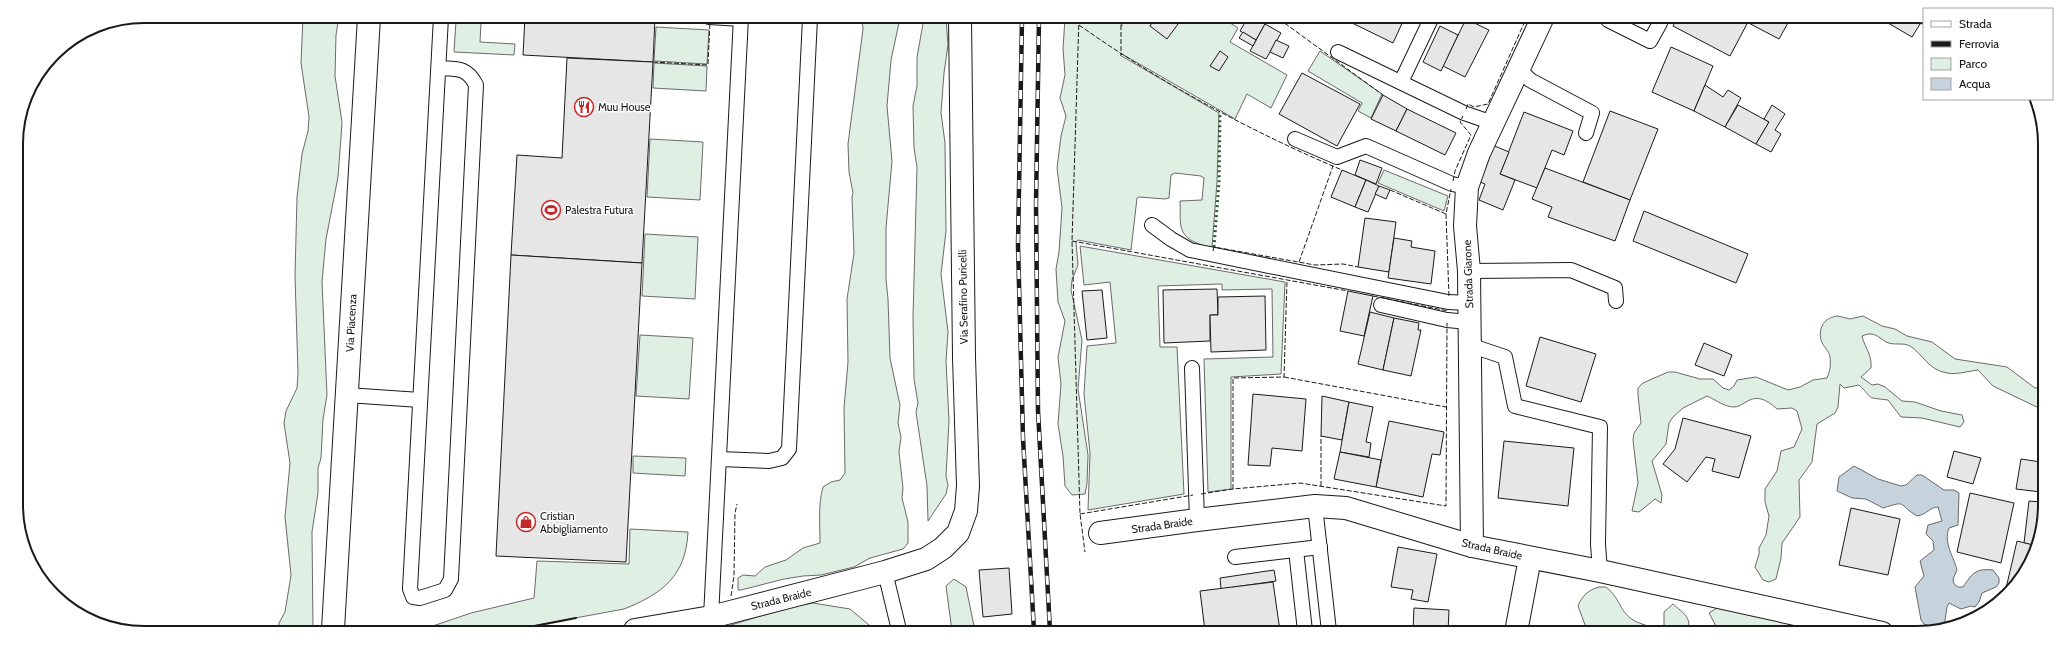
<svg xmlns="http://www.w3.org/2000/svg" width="2061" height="649" font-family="Cabin,sans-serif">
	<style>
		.green { fill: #e0efe3; stroke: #6a6a6a }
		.water { fill: #c6d2dc; stroke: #6a6a6a }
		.building { fill: #e6e6e6; stroke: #1a1a1a }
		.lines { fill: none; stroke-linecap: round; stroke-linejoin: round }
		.lane-casing { stroke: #1a1a1a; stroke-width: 16 }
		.street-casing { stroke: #1a1a1a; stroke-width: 24 }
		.secondary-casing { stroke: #1a1a1a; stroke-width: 24 }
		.lane { stroke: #fff; stroke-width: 14 }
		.street { stroke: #fff; stroke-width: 22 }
		.secondary { stroke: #fff; stroke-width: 22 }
		.rail-casing { stroke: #1a1a1a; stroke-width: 4.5 }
		.rail { stroke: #fff; stroke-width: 3; stroke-dasharray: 9; stroke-linecap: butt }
		.hedge { stroke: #2b5a34; stroke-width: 3; stroke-dasharray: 2 3; stroke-linecap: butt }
		.fence { stroke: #1a1a1a; stroke-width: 1; stroke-dasharray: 5 2; stroke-linecap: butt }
		.wall { stroke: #1a1a1a; stroke-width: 2 }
		.labels { text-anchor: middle; stroke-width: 3; stroke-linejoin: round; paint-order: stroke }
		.poi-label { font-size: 11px; fill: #1a1a1a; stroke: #fff; text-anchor: start }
		.street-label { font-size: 11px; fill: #1a1a1a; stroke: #fff }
		.rim { fill: none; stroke: #1a1a1a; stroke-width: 2 }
	</style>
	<rect width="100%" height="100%" fill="#fff"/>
	<g class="green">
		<path d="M303,16h36l-3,19 -1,41 7,46 -1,15 -3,40 -12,62 -4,43 5,113 -4,24 -2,39 -3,10v25l-6,39 1,97h-34v-6l6,-11 6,-37 -6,-58 5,-54 -6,-40 2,-12 11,-23 1,-15 -3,-97 2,-79 5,-43 6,-23 1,-14 -8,-54z"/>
		<path d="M862,18h38l-9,42 -4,46 5,55 -6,67v51l2,20 2,59 10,47 -2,18 3,14 -2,15 4,36 -1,10 6,24v21l-5,6 -33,9 -16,9 -33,8 -18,1 -19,3 -43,11h-3v-12l5,-3 12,1 10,-9 21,-7 17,-12 17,-5c0,-18 -2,-39 3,-56l8,-5 9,-2 5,-7 -1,-65 4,-46 -1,-63 7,-46 -2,-56 1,-4 -4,-21 -1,-28 15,-115z"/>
		<path d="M924,18h22l2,27 -4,28 -3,40 4,30 1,88 -5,43 7,58 -2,29 3,60 -3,55 2,9 -2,9 -18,27 -1,-35 -11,-74 2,-9 -4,-24 -1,-62 4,-150 -3,-19 -1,-42 4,-20v-29z"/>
		<path d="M1065,18h52l5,8v-8l102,1 14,9 -8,14 57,33 -16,33 -24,-14 -12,25 -113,-65 -2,1 99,58 -2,69 -5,65c-6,0 -10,-1 -15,-4 -21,-8 -16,-23 -17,-42l22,-1 2,-22 -3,-2 -26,-3 -4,2 -2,23 -4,1 -26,-2 -2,1 -6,52 -53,-10 -2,2 2,23 -6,15 -1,10 11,50 -4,49 10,66 -1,28 -2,11 -13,1 -7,-9 -2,-30 -5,-32 3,-40 -3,-27 7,-36 -7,-19 -2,-33 3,-17 3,-44 -5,-40 4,-32 5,-20 -6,-18 5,-23 -2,-26z"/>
		<path d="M456,21l25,2 -1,19 35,2 -1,11 -60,-3z"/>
		<path d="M656,27l53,3 -2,34 -53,-3z"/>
		<path d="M1320,51l62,43 -11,24 -13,-7 4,-8 -54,-32z"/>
		<path d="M654,63l53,3 -1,25 -53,-3z"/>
		<path d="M650,139l53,3 -3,58 -53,-3z"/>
		<path d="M1384,170l64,26 -4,15 -66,-28z"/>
		<path d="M645,234l53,3 -3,62 -53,-3z"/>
		<path d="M1080,246l205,36 -4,92 -50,3v112l-23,3 -4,-133 69,-2 -1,-68 -50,1v-6l-64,2 2,61h17l7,147 -96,16 2,-57 -6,-59 3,-48 29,-3 -6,-61 -26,3z"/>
		<path d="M1838,316l12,3 13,-3 19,10 13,3 12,7 25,6 23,17 52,8 28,21h6v21l-48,-23 -15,-16c-10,1 -21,5 -31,3 -19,-3 -24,-19 -37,-27 -7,-4 -16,0 -24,-4 -9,-6 -13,-11 -24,-6 3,13 10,17 9,32l-10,9 11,8 6,-1 7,3 17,14 13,1 26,9 21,4 2,7 -4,5 -38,-9 -21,-1 -13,-17c-24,-3 -13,0 -29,-15l-15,3 -4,-4 -2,23 -3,6 -18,11 -5,38 -13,18 1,37 -18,26 -1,15 -5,21 -7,3 -6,-2 -8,-13 4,-13v-6l7,-13 3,-19 -4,-14v-13l12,-18 4,-20 13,-4 8,-18 -5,-18 -5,-3 -15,1c-9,-8 -19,-15 -31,-7 -4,2 -7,5 -12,5 -9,0 -18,-7 -27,-11l-24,12 -10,9 -4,6 -3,21 -14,17 10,34 -1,8 -6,-4 -16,13 -7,-1 6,-28 -5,-43 1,-7 7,-10 -3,-28v-7l5,-5 25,-11h7l25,7h13l10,9 6,2 5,-4 3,-6 19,-3 32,13 12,-3 13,-7 14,-2c3,-7 4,-13 3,-21 -1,-7 -7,-10 -9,-17 -3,-13 4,-23 17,-24z"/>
		<path d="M640,335l53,3 -4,61 -53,-3z"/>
		<path d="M633,456l53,2 -1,18 -52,-3z"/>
		<path d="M630,529l58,3c-2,44 -26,62 -64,77l-114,21 -86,-1 47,-16 63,-15 3,-37 92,3z"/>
		<path d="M954,579l12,8 9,44h-23l-6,-45z"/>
		<path d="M1599,587h7c17,13 12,29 36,37 9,3 13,5 22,3v-15l9,-8c10,9 20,14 14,28h-95l-5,-2 -9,-24c4,-10 10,-16 21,-19z"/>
		<path d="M813,603l37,6 25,21h-28l-4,-4h-5l-25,4h-101c34,-8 66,-22 101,-27z"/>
		<path d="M1717,608l127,25 -115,-1 -12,-4 -8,-15z"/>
	</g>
	<path class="water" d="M1854,466l24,13 23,7 5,-1 11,-10h5l22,15h10l5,3 -1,32 -9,3c-6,15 5,29 8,42l-4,9 1,5 4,3h5c9,-13 12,-19 30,-17l6,8v5l-3,4 -14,6 -3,9 -4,5 -4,-1 -10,3 -12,-6 -2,4 -3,21 -5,1 -15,-5 -3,-4 -6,-33 9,-11 -4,-15 14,-11 -1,-9 -7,-7 2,-9 14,-4 -4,-14c-8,0 -12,8 -21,9 -20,-12 -9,-16 -34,-8l-17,-9 -14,-1 -15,-7 2,-14z"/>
	<g class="building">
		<path d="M525,17h130l-2,45 -130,-7z"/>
		<path d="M1155,18l16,1 7,5 -11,15 -17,-13z"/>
		<path d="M1247,19h9l9,5 -9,16 -16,-9z"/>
		<path d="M1346,19h58l-11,24 -47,-23z"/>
		<path d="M1466,19l23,11 -24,47 -22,-11z"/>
		<path d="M1676,20h67l5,2 -18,34 -57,-30z"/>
		<path d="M1743,20h44l2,1 -10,18z"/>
		<path d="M1883,20h31l6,4 -8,13z"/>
		<path d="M1265,24l16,9 -15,26 -16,-8z"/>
		<path d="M1440,26l18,9 -17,36 -18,-9z"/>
		<path d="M1243,32l13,8 -3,6 -14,-8z"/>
		<path d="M1276,40l13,6 -6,12 -13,-6z"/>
		<path d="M1671,47l42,19 -19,45 -42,-19z"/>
		<path d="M1220,51l8,6 -9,14 -9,-5z"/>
		<path d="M567,58l86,4 -11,201 -131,-8 6,-100 45,3z"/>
		<path d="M1302,73l58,31 -23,42 -58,-32z"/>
		<path d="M1705,85l18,12 5,-7 13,8 -16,29 -31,-16z"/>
		<path d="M1383,95l24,14 -11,22 -25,-12z"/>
		<path d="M1738,105l31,17 -13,22 -31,-17z"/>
		<path d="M1772,105l13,9 -10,16 6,4 -10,18 -15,-8 13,-22 -5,-3z"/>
		<path d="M1407,109l49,24 -11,22 -49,-24z"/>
		<path d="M1610,111l48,18 -28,71 -47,-18z"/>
		<path d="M1524,112l49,19 -9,24 -12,-5 -15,38 -37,-14z"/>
		<path d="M1490,144l19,8 -9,22 15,6 -12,30 -24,-10 6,-16 -10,-4z"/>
		<path d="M1360,160l22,8 -6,16 -21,-9z"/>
		<path d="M1545,168l85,32 -15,41 -67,-24 4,-10 -20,-8z"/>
		<path d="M1342,170l24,10 -11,27 -24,-10z"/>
		<path d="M1366,180l13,6 -11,26 -13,-5z"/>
		<path d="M1379,186l11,4 -4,9 -11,-5z"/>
		<path d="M1644,211l104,43 -12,29 -103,-42z"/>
		<path d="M1365,218l31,4 -7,50 -31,-5z"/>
		<path d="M1394,238l18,3 -1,6 24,4 -4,33 -43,-6z"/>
		<path d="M511,255l131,8 -16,299 -130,-6z"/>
		<path d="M1217,289l1,26h-8v26l-46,2 -1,-53z"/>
		<path d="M1102,290l5,48 -20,2 -5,-49z"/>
		<path d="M1348,291l25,5 -9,40 -24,-5z"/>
		<path d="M1265,296l1,54 -55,2 -1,-37h8v-18z"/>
		<path d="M1370,312l24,6 -11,52 -25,-6z"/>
		<path d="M1394,318l25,5 -1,7h3l-10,46 -28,-6z"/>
		<path d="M1540,337l56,17 -15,48 -55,-16z"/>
		<path d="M1704,343l28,12 -8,21 -29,-11z"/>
		<path d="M1253,394l53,5 -4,52 -30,-3 -2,18 -22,-1z"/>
		<path d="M1322,396l27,6 -7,38 -21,-4z"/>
		<path d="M1349,402l24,5 -7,35 5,1 -2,14 -29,-5z"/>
		<path d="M1683,418l68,18 -12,42 -27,-7 3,-12 -9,-2 -19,25 -24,-18 12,-15z"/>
		<path d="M1389,421l55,11 -4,23 -8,-1 -9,43 -47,-10z"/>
		<path d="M1504,441l70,7 -6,58 -70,-8z"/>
		<path d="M1954,451l27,7 -8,26 -26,-7z"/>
		<path d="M1340,452l41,8 -5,27 -42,-8z"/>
		<path d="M2021,459l20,3v30l-25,-3z"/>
		<path d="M1970,493l44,10 -13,60 -44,-11z"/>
		<path d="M2029,501l12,1v37l-4,7 -13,-3z"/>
		<path d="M1851,508l49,11 -12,56 -49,-10z"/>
		<path d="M2017,541l20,5 -13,30 -20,21z"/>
		<path d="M1398,547l39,7 -9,48 -17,-3 2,-9 -22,-3z"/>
		<path d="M1009,568l3,46 -29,3 -4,-47z"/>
		<path d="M1274,570l2,11 -55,8 -1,-11z"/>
		<path d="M1273,582l7,49h-75l-5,-40z"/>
		<path d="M1414,608l35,2 -1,22 -35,-2z"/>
	</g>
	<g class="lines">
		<defs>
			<g id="lane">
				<path d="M709,17l32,2"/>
				<path d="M1608,20l42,21 10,-18"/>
				<path d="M1338,52l126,61 29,10"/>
				<path d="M439,68c18,1 28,-1 37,17l-25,494 -6,11 -25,8 -7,-1 -3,-8 31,-572"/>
				<path d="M1519,69l11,11 62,33 -6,20"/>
				<path d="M1401,82l30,-63"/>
				<path d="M1295,139l42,18 29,-11 86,38 15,3"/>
				<path d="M1152,225l19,14 19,11 258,52 21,1"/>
				<path d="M1469,271l102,-1 44,18 1,13"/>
				<path d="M1381,305l66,15 22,2"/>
				<path d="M1469,340l9,8 27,9 10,49 85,21 -2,117 2,27"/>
				<path d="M1192,368l5,152"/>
				<path d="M347,395l73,5"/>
				<path d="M719,459l50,2 13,-3 7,-9 21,-431"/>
				<path d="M1315,506l14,125"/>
				<path d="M1296,550l9,81"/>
				<path d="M1235,557l85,-10"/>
				<path d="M885,572l14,58"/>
				<path d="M711,617l30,-600"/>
			</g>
			<g id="street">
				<path d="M1100,533l97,-13 118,-14 31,2 126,38 128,25 282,62"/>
				<path d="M1472,546l-3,-275 -4,-45 2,-39 12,-34 63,-134"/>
				<path d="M635,630l76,-13 174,-45 41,-13 17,-11 15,-15 8,-22 2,-25 -4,-129 -4,-339"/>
				<path d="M1516,632l14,-74"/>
			</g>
			<path id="secondary" d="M333,629l36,-612"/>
		</defs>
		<use href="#lane" class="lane-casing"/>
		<use href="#street" class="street-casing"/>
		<use href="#secondary" class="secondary-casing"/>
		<use href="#lane" class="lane"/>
		<use href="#street" class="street"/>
		<use href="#secondary" class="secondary"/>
		<defs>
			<g id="rail">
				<path d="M1022,18l-4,227 5,193 11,193"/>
				<path d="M1039,18l-3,186 2,207 12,220"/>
			</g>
		</defs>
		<use href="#rail" class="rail-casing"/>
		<use href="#rail" class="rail"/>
		<path class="hedge" d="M1214,247l5,-65 1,-70"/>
		<g class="fence">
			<path d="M1079,18l-7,223 8,273 5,38"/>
			<path d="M1121,18v37"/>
			<path d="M1279,19l104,76"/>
			<path d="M1079,25c82,58 171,106 263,145"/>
			<path d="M653,62l55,3 2,-44"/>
			<path d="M1466,109l2,-5 6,3 14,-3 37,-83 -4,-2"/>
			<path d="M1453,181l2,-10 16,-36 -11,-13 3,-6"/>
			<path d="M1390,190l56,24 5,-25"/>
			<path d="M1446,214l3,83"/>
			<path d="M1072,241l276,50"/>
			<path d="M1213,251l1,-4 101,18 28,-1 15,3"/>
			<path d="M1299,262l34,-96"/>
			<path d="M1373,296l75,15"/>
			<path d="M1284,377l162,30"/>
			<path d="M1321,486v-50"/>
			<path d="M1233,489v-111l51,-1 3,-97"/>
			<path d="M1201,494l32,-5 67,-6 146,23 1,-183"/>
			<path d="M1080,514l113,-19"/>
			<path d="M731,596l3,-20 1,-63 2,-9"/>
		</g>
		<path class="wall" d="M514,630l62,-12"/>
	</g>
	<defs>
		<symbol id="restaurant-ring" viewBox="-11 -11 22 22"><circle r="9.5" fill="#fff" stroke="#c62828" stroke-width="1.5"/><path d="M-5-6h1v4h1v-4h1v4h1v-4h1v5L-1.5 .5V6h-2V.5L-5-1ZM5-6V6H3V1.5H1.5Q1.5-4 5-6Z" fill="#c62828"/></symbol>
		<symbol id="stadium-ring" viewBox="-11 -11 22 22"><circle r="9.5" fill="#fff" stroke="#c62828" stroke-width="1.5"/><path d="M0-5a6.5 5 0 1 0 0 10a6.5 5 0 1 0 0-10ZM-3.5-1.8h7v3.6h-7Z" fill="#c62828"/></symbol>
		<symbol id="shop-ring" viewBox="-11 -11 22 22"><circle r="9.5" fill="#fff" stroke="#c62828" stroke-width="1.5"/><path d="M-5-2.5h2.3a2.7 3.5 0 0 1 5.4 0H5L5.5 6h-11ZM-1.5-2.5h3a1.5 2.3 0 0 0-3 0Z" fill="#c62828"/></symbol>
	</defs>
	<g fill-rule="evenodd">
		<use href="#restaurant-ring" x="573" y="96" width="22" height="22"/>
		<use href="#stadium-ring" x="540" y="199" width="22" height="22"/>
		<use href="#shop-ring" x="515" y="511" width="22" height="22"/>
	</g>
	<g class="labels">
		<g class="poi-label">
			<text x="598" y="111">Muu House</text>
			<text x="565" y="214">Palestra Futura</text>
			<text x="540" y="520">Cristian<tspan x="540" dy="13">Abbigliamento</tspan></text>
		</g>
		<g class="street-label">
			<text transform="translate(1468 274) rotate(-92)" y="4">Strada Giarone</text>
			<text transform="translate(963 297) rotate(-91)" y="4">Via Serafino Puricelli</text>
			<text transform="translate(351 323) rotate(-87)" y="4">Via Piacenza</text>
			<text transform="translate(1162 525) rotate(-8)" y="4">Strada Braide</text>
			<text transform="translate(1492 549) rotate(13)" y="4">Strada Braide</text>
			<text transform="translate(781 599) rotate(-14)" y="4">Strada Braide</text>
		</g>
	</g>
	<path d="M0 0H2061V649H0ZM144 23H1917A121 121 0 0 1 2038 144V505A121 121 0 0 1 1917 626H144A121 121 0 0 1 23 505V144A121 121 0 0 1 144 23Z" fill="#fff" fill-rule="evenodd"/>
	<path class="rim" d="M144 23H1917A121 121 0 0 1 2038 144V505A121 121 0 0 1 1917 626H144A121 121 0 0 1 23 505V144A121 121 0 0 1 144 23Z"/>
	<rect x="1923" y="8" width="130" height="92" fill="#ffffff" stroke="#a3a3a3"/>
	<rect x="1931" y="21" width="20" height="6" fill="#ffffff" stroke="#a3a3a3"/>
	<text x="1959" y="28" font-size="12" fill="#1a1a1a">Strada</text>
	<rect x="1931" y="41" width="20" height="6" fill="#1a1a1a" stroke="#a3a3a3"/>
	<text x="1959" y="48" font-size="12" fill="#1a1a1a">Ferrovia</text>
	<rect x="1931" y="58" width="20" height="12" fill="#e0efe3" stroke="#a3a3a3"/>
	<text x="1959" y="68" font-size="12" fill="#1a1a1a">Parco</text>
	<rect x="1931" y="78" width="20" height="12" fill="#c6d2dc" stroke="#a3a3a3"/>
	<text x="1959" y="88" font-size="12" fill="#1a1a1a">Acqua</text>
</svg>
